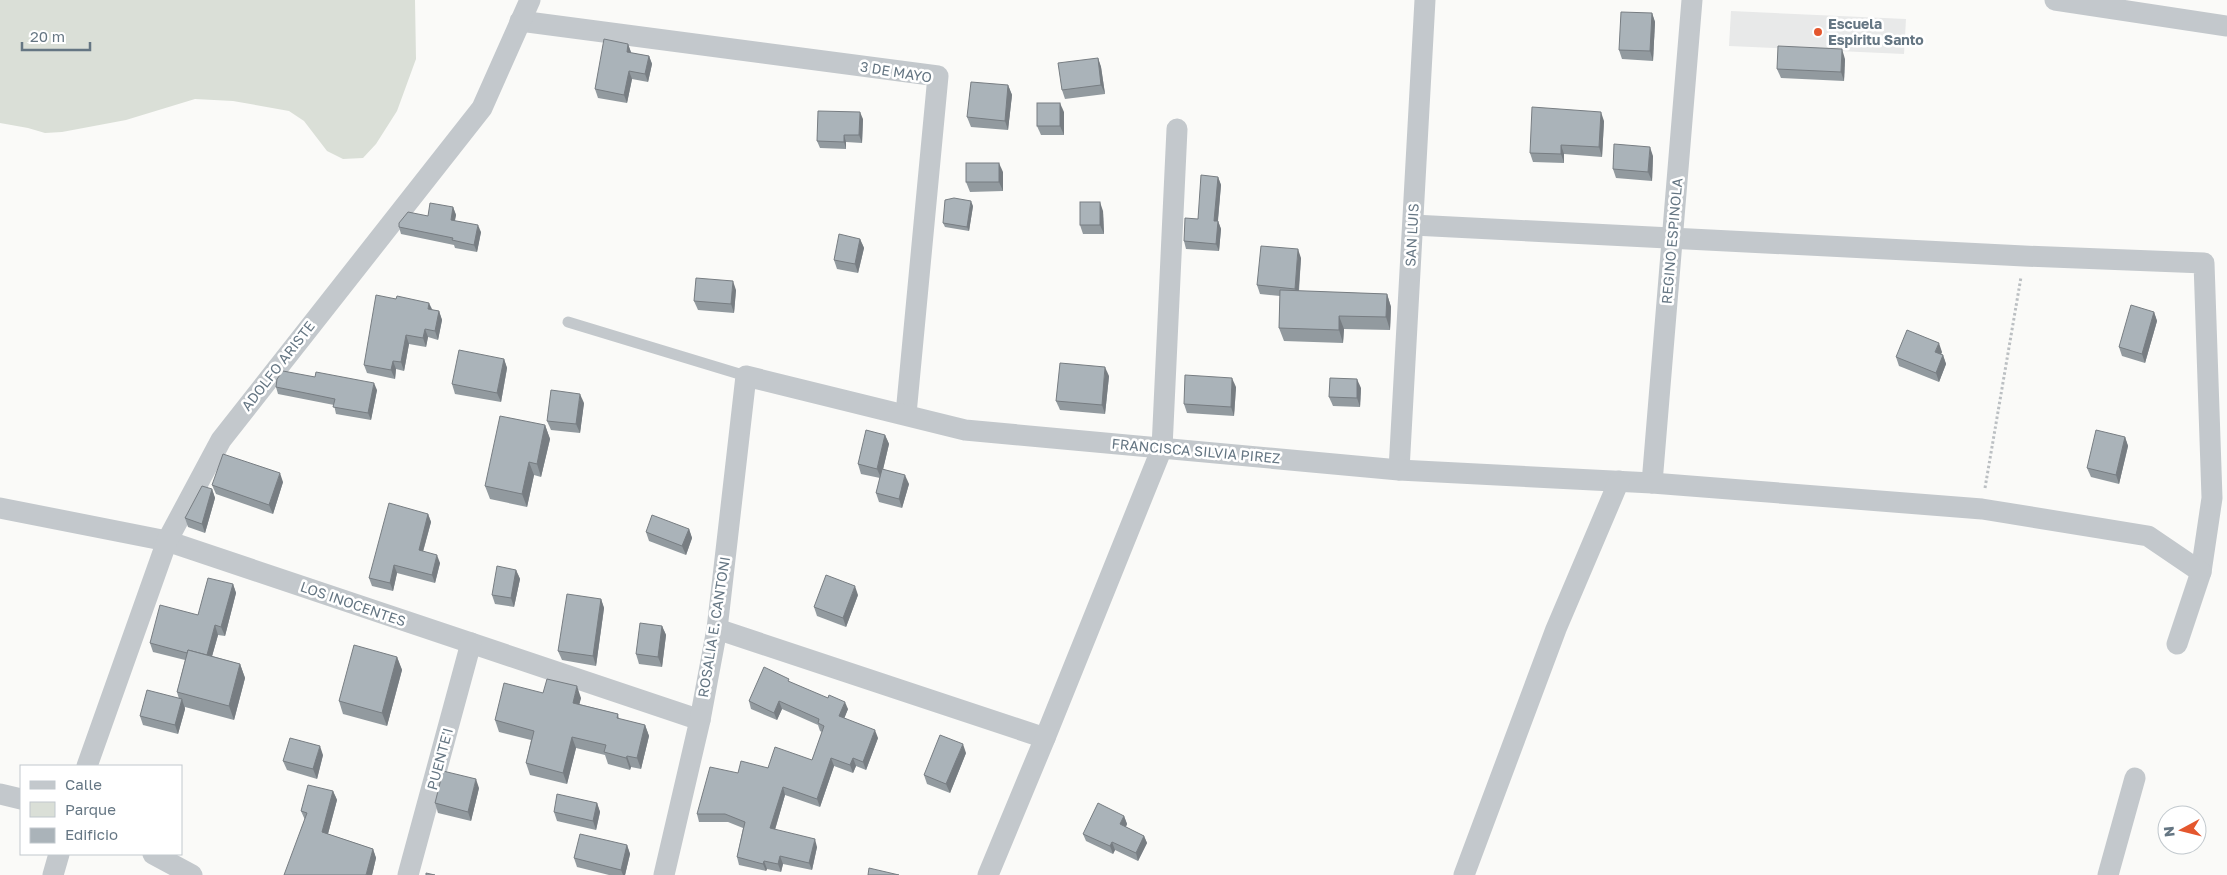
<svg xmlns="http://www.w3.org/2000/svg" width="2227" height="875" font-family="'Golos Text',sans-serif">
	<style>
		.built { fill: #e8e9e9 }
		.green { fill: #dadfd7 }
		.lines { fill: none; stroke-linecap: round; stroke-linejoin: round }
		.path { stroke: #bbbfc2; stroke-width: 3; stroke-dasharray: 2.5 2.5; stroke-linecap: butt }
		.lane { stroke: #c3c8cc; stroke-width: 11 }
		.street { stroke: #c3c8cc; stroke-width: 21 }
		.wall { fill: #929a9f }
		.shaded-wall { fill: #777d82 }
		.building { fill: #aab3b9; stroke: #777d82 }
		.poi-dot { fill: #e4572e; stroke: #fff; stroke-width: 2 }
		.labels { text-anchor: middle; stroke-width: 5; stroke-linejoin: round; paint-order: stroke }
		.poi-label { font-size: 14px; font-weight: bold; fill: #657683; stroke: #fff; text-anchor: start }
		.street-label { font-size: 14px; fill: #657683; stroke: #fff }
	</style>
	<rect width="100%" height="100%" fill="#fafaf8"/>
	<path class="built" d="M1731,11l175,8 -2,35 -175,-8z"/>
	<path class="green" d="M0,0h415l1,59 -19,52 -21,33 -13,14 -20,1 -16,-8 -23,-30 -15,-10 -56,-10 -38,-2 -69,21 -64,12 -17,1 -17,-5 -28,-5z"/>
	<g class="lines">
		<path class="path" d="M1985,488l36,-211"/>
		<path class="lane" d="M568,322l178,54"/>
		<g class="street">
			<path d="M2055,0l172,26"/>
			<path d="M520,21l418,55 -32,338"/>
			<path d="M1413,225l611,31 180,7 8,235 -11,74 -24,72"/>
			<path d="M1399,470l26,-470"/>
			<path d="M1652,483l40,-483"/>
			<path d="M0,508l167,33 533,179"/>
			<path d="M717,629l328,109"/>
			<path d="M87,766l80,-225 54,-101 261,-332 48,-108"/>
			<path d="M0,794l21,5"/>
			<path d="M153,854l39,21"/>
			<path d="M53,875l6,-21"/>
			<path d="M408,875l63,-232"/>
			<path d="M664,875l36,-155 17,-91 29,-253 219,54 434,40 253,13 330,26 166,27 53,36"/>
			<path d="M988,875l57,-137 117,-290 15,-319"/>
			<path d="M1464,875l92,-246 63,-148"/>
			<path d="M2108,875l27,-97"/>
		</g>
	</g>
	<g class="wall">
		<path d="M1652,13l3,9 -2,39 -31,-2 -3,-9z"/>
		<path d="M628,44l3,9 18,3 3,8 -4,18 -16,-3 -5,24 -29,-5 -3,-9z"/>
		<path d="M1098,58l3,9 4,27 -40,5 -3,-9z"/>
		<path d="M1845,59l-1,22 -63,-3 -4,-9z"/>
		<path d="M1008,85l4,10 -4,35 -37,-3 -4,-10z"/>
		<path d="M1064,112v23h-23l-4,-9z"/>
		<path d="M863,119l-1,24 -16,-1v7l-26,-1 -3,-7z"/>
		<path d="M1604,121l-2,36 -38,-3v9l-31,-1 -3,-9z"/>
		<path d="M1653,156l-1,25 -36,-3 -3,-9z"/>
		<path d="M1003,172v19l-33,1 -4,-10z"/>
		<path d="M1218,177l3,8 -3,36 3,8 -2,22 -33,-2 -2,-8 14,-22z"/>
		<path d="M973,206l-4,25 -24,-4 -2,-4z"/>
		<path d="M453,207l3,8 -1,6 26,11 -4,20 -22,-4 -1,-3 -53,-11 -2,-7z"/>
		<path d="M1103,211l1,23h-21l-3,-9z"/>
		<path d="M860,239l4,9 -6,25 -21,-4 -3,-9z"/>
		<path d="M1301,258l-2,33 88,3 4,13 -1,23 -46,-1 -1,14 -59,-2 -5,-13 1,-32 -20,-2 -3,-9z"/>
		<path d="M736,290l-2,23 -36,-3 -4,-9z"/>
		<path d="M432,310l7,1 3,9 -4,20 -10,-3 -2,10 -17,-3 -5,27 -8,-2 -1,10 -28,-6 -3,-8z"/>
		<path d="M2154,312l3,9 -12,42 -23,-7 -3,-9z"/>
		<path d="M1942,352l-1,2 2,1 3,9 -7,18 -40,-16 -3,-9z"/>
		<path d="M504,359l3,9 -6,34 -46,-8 -3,-10z"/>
		<path d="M1109,376l-4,38 -45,-4 -4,-9z"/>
		<path d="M276,387l101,3 -6,30 -35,-6 -2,-9 -56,-11z"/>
		<path d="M1236,387l-2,29 -47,-3 -3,-9z"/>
		<path d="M1361,388l-1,19 -27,-1 -4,-9z"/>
		<path d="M584,403l-4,30 -29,-3 -4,-9z"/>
		<path d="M545,425l5,14 -9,38 -7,-2 -7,32 -37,-8 -5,-13z"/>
		<path d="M885,435l4,9 -6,25 26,15 -7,24 -23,-6 -3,-9 4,-15 -19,-4 -3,-10z"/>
		<path d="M2125,437l3,9 -9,38 -28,-7 -4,-9z"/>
		<path d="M283,482l-10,32 -57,-20 -4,-9z"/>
		<path d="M212,489l3,9 -10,35 -17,-6 -3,-9z"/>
		<path d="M428,514l3,8 -8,30 17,11 -5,20 -38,-10 -4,18 -21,-5 -3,-8z"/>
		<path d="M689,529l3,9 -6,17 -37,-14 -3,-9z"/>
		<path d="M516,570l4,9 -6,28 -19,-3 -3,-9z"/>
		<path d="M233,584l3,9 -11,43 -7,-1 -6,21 28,8 5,14 -11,42 -49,-13v2l-7,25 -35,-9 -3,-9 39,-17 -2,-7 8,-32 -32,-8 -3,-9 48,-28z"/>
		<path d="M858,595l-12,32 -29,-11 -3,-9z"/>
		<path d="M601,599l3,9 -8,58 -34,-6 -4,-9z"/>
		<path d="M662,626l4,9 -4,32 -23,-3 -3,-10z"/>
		<path d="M397,657l5,13 -15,56 -44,-12 -4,-13z"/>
		<path d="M790,682l58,27 -4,9 34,20 -12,32 -10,-4 -3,7 -19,-7 -14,41 -35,-12 -10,35 42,17 -5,23 -29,-6 -2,8 -14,-3 -1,2 -27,-6 -2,-8 6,-29 -15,-6h-29l-2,-8 41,-41 74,-13 10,-28 -2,-1 -2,-6 -36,-16 -5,11 -26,-11 -2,-8z"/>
		<path d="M543,693l38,5 -2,6 39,10 1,5 26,6 4,11 -8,33 -10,-2 -1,3 -22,-6 -3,-9 -29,-7 -9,36 -37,-9 -4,-12 5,-23 -32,-8 -4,-12z"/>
		<path d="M966,753l-16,40 -23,-9 -3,-9z"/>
		<path d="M323,755l-6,24 -30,-9 -4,-9z"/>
		<path d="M479,788l-8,33 -33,-8 -3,-10z"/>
		<path d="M333,791l4,9 -9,34 45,15 3,9 -4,17 -67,-55 -4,-9z"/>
		<path d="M597,803l3,9 -4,18 -39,-9 -3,-9z"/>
		<path d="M1124,816l3,8 -1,3 18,9 3,7 -9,18 -23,-11 -2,4 -27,-13 -3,-7z"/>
		<path d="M627,845l3,9 -5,21h-16l-32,-8 -3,-9z"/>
	</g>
	<g class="shaded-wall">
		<path d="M1652,13l3,9 -2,39 -3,-10z"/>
		<path d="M628,44l3,8 -1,8 -3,-8z"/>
		<path d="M1842,49l3,10 -1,22 -3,-9z"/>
		<path d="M649,56l3,8 -4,18 -3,-8z"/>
		<path d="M1098,58l3,9 4,27 -4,-9z"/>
		<path d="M629,71l3,8 -5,24 -3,-8z"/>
		<path d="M1008,85l4,10 -4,35 -3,-9z"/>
		<path d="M1060,103l4,9v23l-4,-9z"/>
		<path d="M860,112l3,7 -1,24 -3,-8z"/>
		<path d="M1601,112l3,9 -2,36 -3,-10z"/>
		<path d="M844,135l2,7v7l-2,-7z"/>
		<path d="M1561,145l3,9v9l-3,-9z"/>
		<path d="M1650,147l3,9 -1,25 -4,-9z"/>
		<path d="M999,163l4,9v19l-4,-9z"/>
		<path d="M1218,177l3,8 -4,44 -3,-8z"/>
		<path d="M971,201l2,5 -4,25 -2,-4z"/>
		<path d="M1100,202l3,9 1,23 -4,-9z"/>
		<path d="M453,207l3,8 -3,12 -2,-7z"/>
		<path d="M1218,221l3,8 -2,22 -3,-7z"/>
		<path d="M478,225l3,7 -4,20 -3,-7z"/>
		<path d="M860,239l4,9 -6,25 -3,-9z"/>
		<path d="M1298,249l3,9 -3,40 -3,-9z"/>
		<path d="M733,281l3,9 -2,23 -3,-9z"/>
		<path d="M1387,294l4,13 -1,23 -4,-13z"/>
		<path d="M429,303l4,8 -5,-2z"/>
		<path d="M439,311l3,9 -4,20 -3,-9z"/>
		<path d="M2154,312l3,9 -12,42 -3,-9z"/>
		<path d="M1339,316l5,13 -1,14 -4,-13z"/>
		<path d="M425,329l3,8 -2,10 -3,-9z"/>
		<path d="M406,335l3,9 -5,27 -3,-9z"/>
		<path d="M1939,343l3,9 -4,9 -3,-9z"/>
		<path d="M1943,355l3,9 -7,18 -3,-9z"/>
		<path d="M504,359l3,9 -6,34 -4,-9z"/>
		<path d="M393,361l3,8 -1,10 -4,-9z"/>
		<path d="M1105,367l4,9 -4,38 -3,-9z"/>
		<path d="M1232,378l4,9 -2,29 -3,-9z"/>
		<path d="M1357,379l4,9 -1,19 -3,-9z"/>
		<path d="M374,383l3,7 -6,30 -3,-7z"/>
		<path d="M580,394l4,9 -4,30 -4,-9z"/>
		<path d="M545,425l5,14 -9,38 -4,-13z"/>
		<path d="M885,435l4,9 -8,34 -4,-9z"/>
		<path d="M2125,437l3,9 -9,38 -3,-9z"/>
		<path d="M529,462l5,13 -7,32 -5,-13z"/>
		<path d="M280,473l3,9 -10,32 -4,-9z"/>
		<path d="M905,475l4,9 -7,24 -3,-9z"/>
		<path d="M212,489l3,9 -10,35 -3,-9z"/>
		<path d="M428,514l3,8 -10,36 -2,-8z"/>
		<path d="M689,529l3,9 -6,17 -4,-9z"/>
		<path d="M437,555l3,8 -5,20 -3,-8z"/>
		<path d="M394,565l3,8 -4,18 -3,-8z"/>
		<path d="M516,570l4,9 -6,28 -3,-9z"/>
		<path d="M233,584l3,9 -11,43 -4,-9z"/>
		<path d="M855,586l3,9 -12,32 -3,-9z"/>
		<path d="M601,599l3,9 -8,58 -3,-10z"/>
		<path d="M215,625l3,10 -9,32 -3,-9z"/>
		<path d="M662,626l4,9 -4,32 -4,-10z"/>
		<path d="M397,657l5,13 -15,56 -5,-13z"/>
		<path d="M240,664l5,14 -11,42 -5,-14z"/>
		<path d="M577,686l4,12 -4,16 -4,-11z"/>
		<path d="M182,699l3,10 -7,25 -3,-9z"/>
		<path d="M779,701l3,8 -5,11 -3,-7z"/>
		<path d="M845,702l3,7 -6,15 -3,-8z"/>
		<path d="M645,725l4,11 -8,33 -4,-11z"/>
		<path d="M875,730l3,8 -12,32 -3,-8z"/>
		<path d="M572,737l4,11 -9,36 -4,-11z"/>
		<path d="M963,744l3,9 -16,40 -4,-9z"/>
		<path d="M320,746l3,9 -6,24 -4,-10z"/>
		<path d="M627,756l4,11 -1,3 -4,-12z"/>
		<path d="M831,758l3,8 -14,41 -3,-8z"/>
		<path d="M853,758l3,8 -3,7 -3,-8z"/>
		<path d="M476,779l3,9 -8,33 -3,-9z"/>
		<path d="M783,787l2,8 -12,41 -3,-8z"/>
		<path d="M333,791l4,9 -11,41 -4,-9z"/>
		<path d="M597,803l3,9 -4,18 -3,-9z"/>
		<path d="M1124,816l3,8 -4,8 -3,-8z"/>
		<path d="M1144,836l3,7 -9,18 -2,-8z"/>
		<path d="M815,839l2,8 -5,23 -3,-7z"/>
		<path d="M1112,842l3,8 -2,4 -3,-8z"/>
		<path d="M627,845l3,9 -5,21h-2l-2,-5z"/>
		<path d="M373,849l3,9 -4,17h-6z"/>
		<path d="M780,856l3,8 -2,8 -3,-8z"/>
		<path d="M764,861l3,8 -1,2 -3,-7z"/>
	</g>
	<g class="building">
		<path d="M1621,12l31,1 -2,38 -31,-1z"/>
		<path d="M604,39l24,5 -1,8 22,4 -4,18 -16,-3 -5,24 -29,-6z"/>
		<path d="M1778,46l64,3 -1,23 -64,-3z"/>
		<path d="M1098,58l3,27 -39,5 -4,-27z"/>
		<path d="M971,82l37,3 -3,36 -38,-4z"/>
		<rect x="1037" y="103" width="23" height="23"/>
		<path d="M1532,107l69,5 -2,35 -38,-2v9l-31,-1z"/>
		<path d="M818,111l42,1 -1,23h-15v7l-27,-1z"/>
		<path d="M1614,144l36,3 -2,25 -35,-3z"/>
		<rect x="966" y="163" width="33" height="19"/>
		<path d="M1201,175l17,2 -4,44h4l-2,23 -32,-3 1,-23 13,1z"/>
		<path d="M954,198l17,3 -4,26 -24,-4 2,-23z"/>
		<rect x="1080" y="202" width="20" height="23"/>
		<path d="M430,203l23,4 -2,13 27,5 -4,20 -22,-5 1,-2 -54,-11v-4l9,-11 20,4z"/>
		<path d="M839,234l21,5 -5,25 -21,-4z"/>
		<path d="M1261,246l37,3 -3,40 -38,-4z"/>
		<path d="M696,278l37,3 -2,23 -37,-3z"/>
		<path d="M1280,290l107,4 -1,23 -47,-1v14l-60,-2z"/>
		<path d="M376,295l20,4 1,-3 32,7 -1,6 11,2 -4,20 -10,-2 -2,9 -17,-3 -5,27 -8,-1 -2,9 -27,-5z"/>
		<path d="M2131,305l23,7 -12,42 -23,-7z"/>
		<path d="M1907,330l32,13 -4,9 8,3 -7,18 -40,-16z"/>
		<path d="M459,350l45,9 -7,34 -45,-9z"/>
		<path d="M1060,363l45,4 -3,38 -46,-4z"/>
		<path d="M283,371l32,6 1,-5 58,11 -6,30 -35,-6 2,-8 -59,-12 1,-8z"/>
		<path d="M1185,375l47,3 -1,29 -47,-3z"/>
		<path d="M1330,378l27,1v19l-28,-1z"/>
		<path d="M551,390l29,4 -4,30 -29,-3z"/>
		<path d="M500,416l45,9 -8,39 -8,-2 -7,32 -37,-8z"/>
		<path d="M866,430l19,5 -8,34 -19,-5z"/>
		<path d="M2096,430l29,7 -9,38 -29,-7z"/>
		<path d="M223,454l57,19 -11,32 -57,-20z"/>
		<path d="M882,469l23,6 -6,24 -23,-6z"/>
		<path d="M202,486l10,3 -10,35 -17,-6z"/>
		<path d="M389,503l39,11 -9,36 18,5 -5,20 -38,-10 -4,18 -21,-5z"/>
		<path d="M652,515l37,14 -7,17 -36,-14z"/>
		<path d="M497,566l19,4 -5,28 -19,-3z"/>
		<path d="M826,575l29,11 -12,32 -29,-11z"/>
		<path d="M208,578l25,6 -12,43 -6,-2 -8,30 -19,-5 -1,3 -37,-10 10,-38 38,10z"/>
		<path d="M567,594l34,5 -8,57 -35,-5z"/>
		<path d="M640,623l22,3 -4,31 -22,-3z"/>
		<path d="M354,645l43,12 -15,56 -43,-12z"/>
		<path d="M188,650l52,14 -11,42 -52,-14z"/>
		<path d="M764,667l25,12 -1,2 40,17 1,-3 16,7 -6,14 36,14 -12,32 -10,-4 -3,7 -19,-7 -14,41 -34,-12 -13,41 45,11 -6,24 -29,-7 -2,8 -14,-3 -1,3 -26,-7 8,-35 -20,-8h-28l13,-47 28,6 3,-12 27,7 7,-21 37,13 12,-34 -6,-3 1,-4 -40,-18 -5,12 -25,-12z"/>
		<path d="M547,679l30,7 -4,17 45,11 -1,4 28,7 -8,33 -10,-2 -1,2 -22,-6 2,-7 -34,-8 -9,36 -37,-10 8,-32 -39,-11 9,-37 39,10z"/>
		<path d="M147,690l35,9 -7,26 -35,-9z"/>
		<path d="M940,735l23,9 -17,40 -22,-9z"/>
		<path d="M290,738l30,8 -7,23 -30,-8z"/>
		<path d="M443,771l33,8 -8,33 -33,-9z"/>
		<path d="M308,785l25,6 -11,41 51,17 -7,26h-82l23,-62 -6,-2z"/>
		<path d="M557,794l40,9 -4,18 -39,-9z"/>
		<path d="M1098,803l26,13 -4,8 24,12 -8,17 -24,-11 -2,4 -27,-12z"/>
		<path d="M580,834l47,11 -6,25 -47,-12z"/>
		<path d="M869,868l30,7h-31z"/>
		<path d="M426,873l9,2h-9z"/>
	</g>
	<circle class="poi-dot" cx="1818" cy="32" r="5"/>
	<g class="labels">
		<g class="poi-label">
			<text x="1828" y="29">Escuela<tspan x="1828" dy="16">Espiritu Santo</tspan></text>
		</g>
		<g class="street-label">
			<text transform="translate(896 72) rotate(9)" y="5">3 DE MAYO</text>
			<text transform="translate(1412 235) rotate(-87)" y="5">SAN LUIS</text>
			<text transform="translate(1672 241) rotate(-85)" y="5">REGINO ESPINOLA</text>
			<text transform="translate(278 366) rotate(-52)" y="5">ADOLFO ARISTE</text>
			<text transform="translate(1196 451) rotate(5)" y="5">FRANCISCA SILVIA PIREZ</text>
			<text transform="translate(353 604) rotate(19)" y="5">LOS INOCENTES</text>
			<text transform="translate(714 627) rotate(-81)" y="5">ROSALIA E. CANTONI</text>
			<text transform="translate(440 759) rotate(-75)" y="5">PUENTE'I</text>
		</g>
	</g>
	<rect x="20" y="765" width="162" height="90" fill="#ffffff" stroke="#c1c8cd"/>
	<rect x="30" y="781" width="25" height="8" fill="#c3c8cc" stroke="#c1c8cd"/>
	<text x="65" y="790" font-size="15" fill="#657683">Calle</text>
	<rect x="30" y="802" width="25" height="15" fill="#dadfd7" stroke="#c1c8cd"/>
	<text x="65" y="815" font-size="15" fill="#657683">Parque</text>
	<rect x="30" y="828" width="25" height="15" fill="#aab3b9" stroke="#c1c8cd"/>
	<text x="65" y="840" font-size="15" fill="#657683">Edificio</text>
	<g transform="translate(2182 830) rotate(263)"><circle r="24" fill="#ffffff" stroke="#c1c8cd"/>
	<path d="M0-4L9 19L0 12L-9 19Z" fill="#e4572e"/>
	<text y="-8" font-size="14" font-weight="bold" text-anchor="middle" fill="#657683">N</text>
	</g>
	<path d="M22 42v8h68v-8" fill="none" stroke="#657683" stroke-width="2.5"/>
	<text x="30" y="42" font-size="15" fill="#657683" stroke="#ffffff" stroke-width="4" paint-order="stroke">20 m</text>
</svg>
